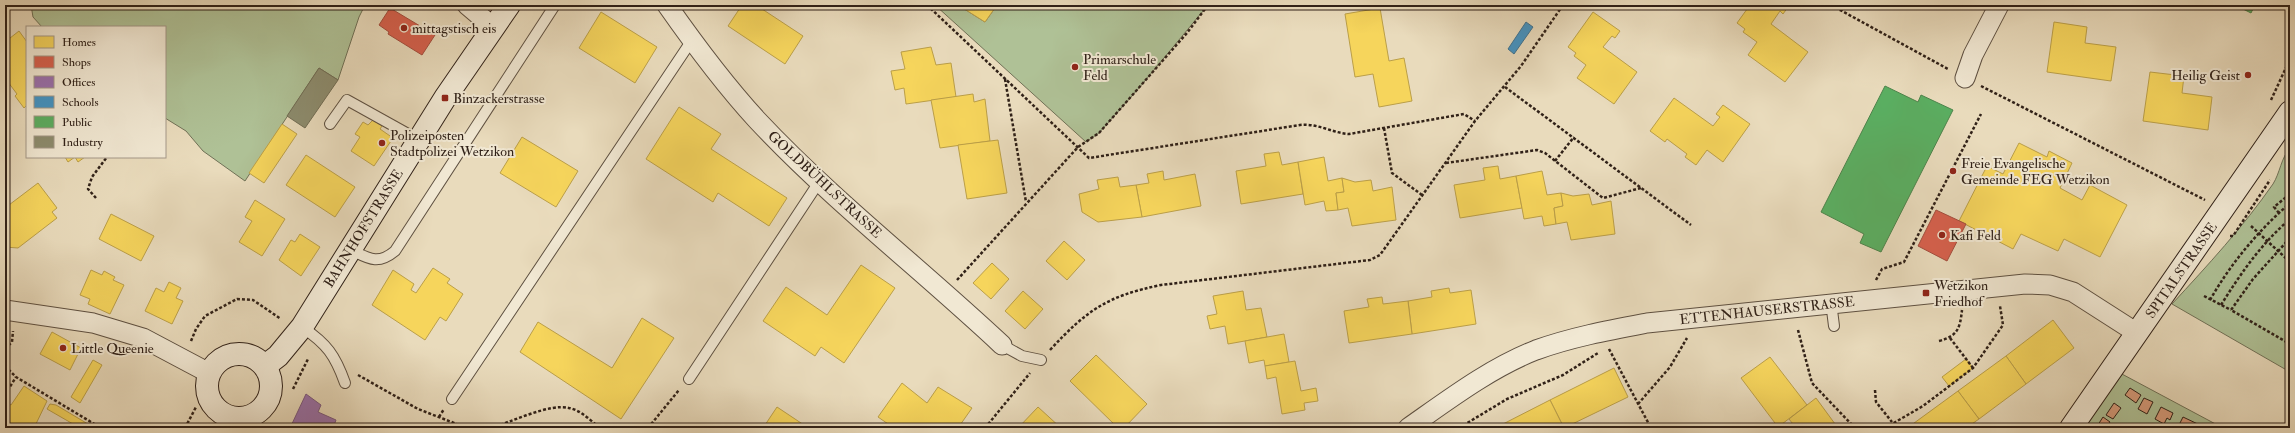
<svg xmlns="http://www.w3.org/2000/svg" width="2295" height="433" font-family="'IM FELL Double Pica',serif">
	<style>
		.green { fill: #afc196; stroke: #707157 }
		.homes { fill: #f6d55c; stroke: #bb9f48 }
		.shops { fill: #d6604d; stroke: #a44d3d }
		.offices { fill: #9970ab; stroke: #7a587f }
		.schools { fill: #4393c3; stroke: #3d7190 }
		.public { fill: #5aae61; stroke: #4d844b }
		.industry { fill: #8c8c6e; stroke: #706c54 }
		.building { fill: #d69b7a; stroke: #302118 }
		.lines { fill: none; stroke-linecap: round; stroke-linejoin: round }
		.lane-casing { stroke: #5e5041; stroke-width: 12 }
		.street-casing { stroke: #5e5041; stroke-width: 21 }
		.secondary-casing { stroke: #302118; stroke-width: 24 }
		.path { stroke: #302118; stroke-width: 2.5; stroke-dasharray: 3 2; stroke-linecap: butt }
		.lane { stroke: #f1e8d3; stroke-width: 10 }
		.street { stroke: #f1e8d3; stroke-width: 19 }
		.secondary { stroke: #f1e8d3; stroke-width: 22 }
		.poi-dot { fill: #8f2418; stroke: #f1e8d3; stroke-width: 1.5 }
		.labels { text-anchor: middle; stroke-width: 4; stroke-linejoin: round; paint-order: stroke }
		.poi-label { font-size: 14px; fill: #302118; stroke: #f1e8d3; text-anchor: start }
		.street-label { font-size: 14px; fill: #302118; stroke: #f1e8d3 }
	</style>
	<rect width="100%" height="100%" fill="#e9dbbc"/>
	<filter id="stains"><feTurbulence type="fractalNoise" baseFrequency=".005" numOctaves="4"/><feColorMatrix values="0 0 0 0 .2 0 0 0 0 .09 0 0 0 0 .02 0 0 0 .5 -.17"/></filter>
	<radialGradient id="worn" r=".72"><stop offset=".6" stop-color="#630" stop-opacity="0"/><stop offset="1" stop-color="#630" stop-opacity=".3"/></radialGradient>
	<g class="green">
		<path d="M31,5h334l-6,12 -21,63 -19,-12 -74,113 -42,-30 -17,-20 -21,-13v-91h-123l-9,-10z"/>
		<path d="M935,5h23l27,17 12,-17h211l-69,83 -40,45 -13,9z"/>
		<path d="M2290,148v224l-118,-68c36,-39 71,-77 101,-120 7,-11 8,-26 17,-36z"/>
		<path d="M2120,373l103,55h-141z"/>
	</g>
	<g class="homes">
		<path d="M742,5h14l47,31 -18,28 -57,-38z"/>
		<path d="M958,5h39l-12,17z"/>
		<path d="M1661,5h10l-4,5z"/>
		<path d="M1750,5h36l2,2 -5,7 -3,-3 -9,13 37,28 -23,30 -37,-27 9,-13 -14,-10 2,-3 -8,-6z"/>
		<path d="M1380,8l9,53 15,-3 8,43 -33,6 -6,-33 -18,3 -10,-63z"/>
		<path d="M601,12l56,35 -22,36 -56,-35z"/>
		<path d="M1593,12l27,19 -5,7 -3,-2 -9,11 34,25 -23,32 -37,-26 9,-13 -12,-9 2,-3 -8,-6z"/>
		<path d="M2054,22l33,5 -2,16 31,4 -5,34 -64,-9z"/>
		<path d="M19,31l8,11v63l-3,3 -9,-12 2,-2 -12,-16v-36z"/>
		<path d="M931,47l5,18 15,-2 5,34 -50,7 -2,-16 -9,2 -4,-19 14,-2 -4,-17z"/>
		<path d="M2150,72l34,4 -2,17 30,4 -4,33 -65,-9z"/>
		<path d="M973,94l1,8 11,-3 5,42 -50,7 -9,-48z"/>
		<path d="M1674,98l39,28 7,-9 -4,-3 7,-9 27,19 -27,38 -16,-12 -11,15 -11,-8 2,-3 -20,-15 -2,3 -15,-11z"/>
		<path d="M679,107l42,27 -10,15 76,49 -18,28 -51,-33 -5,9 -67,-43z"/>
		<path d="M373,120l9,6 -2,3 13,9 -19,28 -23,-15 9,-14 -5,-3 8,-12 5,3z"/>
		<path d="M282,124l15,10 -33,49 -15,-10z"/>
		<path d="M522,137l56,34 -22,36 -56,-34z"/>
		<path d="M998,140l9,53 -40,6 -9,-54z"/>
		<path d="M2019,143l28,14 2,-6 23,12 -12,25 22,12 8,-15 37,20 -27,52 -36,-18 -6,12 -37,-17 -8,15 -54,-28 28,-55 16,8z"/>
		<path d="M1279,152l3,13 16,-3 5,32 -62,10 -5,-33 30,-5 -2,-12z"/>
		<path d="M306,155l49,32 -20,30 -49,-32z"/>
		<path d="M65,157h20l-7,5 -3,-5 -7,5z"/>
		<path d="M1324,157l4,24 14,-3 2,14 -8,1 2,17 -12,1 -2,-10 -19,4 -7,-43z"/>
		<path d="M1498,166l2,13 16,-3 6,32 -62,10 -6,-33 31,-5 -2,-12z"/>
		<path d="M1163,171l1,9 31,-6 6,32 -59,11 -6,-32 13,-2 -2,-9z"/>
		<path d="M1542,171l5,24 14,-2 2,13 -9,2 2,16 -12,2 -2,-10 -18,3 -8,-43z"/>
		<path d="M1118,177l2,10 16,-2 6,32 -44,5 -16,-10 -3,-18 20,-5 -2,-9z"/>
		<path d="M1342,178l13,4 16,-2 2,11 19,-4 4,33 -44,6 -4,-18 -10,2 -2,-17 8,-1z"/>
		<path d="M38,183l19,25 -5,4 5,6 -39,30 -13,-1v-39z"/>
		<path d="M1561,193l12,3 16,-2 3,11 19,-4 4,33 -44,6 -4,-18 -11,2 -2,-16 9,-2z"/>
		<path d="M255,200l30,19 -23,37 -23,-14 13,-21 -7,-4z"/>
		<path d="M111,214l43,22 -13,25 -42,-22z"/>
		<path d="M300,234l20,13 -19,29 -22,-16 12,-20 4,2z"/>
		<path d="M1064,241l21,19 -18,20 -21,-19z"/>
		<path d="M992,263l17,16 -18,20 -18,-16z"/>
		<path d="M861,265l34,23 -51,75 -23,-16 -6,9 -52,-35 23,-34 41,28z"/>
		<path d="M433,268l17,11 -3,4 16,11 -17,27 -6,-4 -15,23 -53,-35 21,-35 21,14 -3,6 5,3z"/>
		<path d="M91,270l11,5 2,-4 11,6 -2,3 11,5 -14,29 -22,-10 2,-5 -10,-4z"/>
		<path d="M169,282l12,6 -5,10 7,3 -11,23 -27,-13 11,-23 8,4z"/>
		<path d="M1449,288l1,5 21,-3 5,34 -64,10 -4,-33 24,-4 -1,-6z"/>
		<path d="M1023,291l20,18 -18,20 -20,-18z"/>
		<path d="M1243,291l3,19 15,-2 6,29 -39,7 -3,-18 -15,3 -3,-13 10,-2 -4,-18z"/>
		<path d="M1382,297l1,7 25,-3 4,33 -63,9 -5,-32 25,-4 -2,-8z"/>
		<path d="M642,318l32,20 -53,81 -101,-67 18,-30 74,46z"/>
		<path d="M2053,320l21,28 -48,36 -20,-28z"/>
		<path d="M52,332l29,16 -11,22 -30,-16z"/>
		<path d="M1284,334l5,28 -24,4 -1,-6 -15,3 -4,-22z"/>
		<path d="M1096,355l51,49 -23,24h-6l-48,-47z"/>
		<path d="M2006,356l20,28 -47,35 -21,-28z"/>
		<path d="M1770,357l37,48 -29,22 -37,-49z"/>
		<path d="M1966,359l7,9 -24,18 -7,-9z"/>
		<path d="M93,360l9,5 -22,38 -9,-6z"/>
		<path d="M1295,361l6,30 15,-3 2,13 -14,2 1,7 -23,4 -6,-37 -9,2 -2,-13z"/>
		<path d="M1614,368l14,29 -64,31 -14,-28z"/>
		<path d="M902,383l25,20 11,-16 34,21 -14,20h-64l-16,-11z"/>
		<path d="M24,386l23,15 -13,27h-29v-23l2,-2 4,2z"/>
		<path d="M1958,391l21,28 -13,9h-54l-2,-2z"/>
		<path d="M1816,398l22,30h-42l-7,-9z"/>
		<path d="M1550,400l14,28h-59l-2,-4z"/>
		<path d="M50,404l6,1 37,22 -13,1 -33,-19z"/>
		<path d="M777,407l30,20 -1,1h-43z"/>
		<path d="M1038,407l23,21h-43z"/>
		<path d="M690,424l6,4h-9z"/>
		<path d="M1503,424l2,4h-10z"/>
	</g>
	<g class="shops">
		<path d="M390,8l45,27 -13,20 -34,-21 1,-2 -10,-7z"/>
		<path d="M1936,210l30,14 -19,37 -29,-15z"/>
	</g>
	<path class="offices" d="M306,394l15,11 -3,7 18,8 -3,8h-43z"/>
	<path class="schools" d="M1526,22l7,5 -19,27 -6,-5z"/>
	<g class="public">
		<path d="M2235,5h20l-4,8z"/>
		<path d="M1885,86l33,16 3,-7 32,15 -72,142 -21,-9 4,-9 -43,-22z"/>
	</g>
	<path class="industry" d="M319,68l19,12 -33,48 -18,-12z"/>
	<g class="building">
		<path d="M2130,388l11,7 -5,8 -11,-8z"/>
		<path d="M2144,398l9,4 -6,12 -9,-5z"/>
		<path d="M2114,403l7,5 -8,11 -7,-4z"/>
		<path d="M2161,407l12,6 -3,7 -3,-2 -3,6 -9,-5z"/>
		<path d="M2103,417l7,5 -4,6h-10z"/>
		<path d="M2183,417l19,9 -1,2h-16l-6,-3z"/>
	</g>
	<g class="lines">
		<defs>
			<g id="lane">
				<path d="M330,124l17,-24 72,40"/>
				<path d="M349,249c19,9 28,17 46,2l160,-246"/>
				<path d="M1831,302l3,24"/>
				<path d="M302,327c25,17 33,28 43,56"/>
				<path d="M1002,345l20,11 19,4"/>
				<path d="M689,379l130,-197"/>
				<path d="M452,399l240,-359"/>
			</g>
			<g id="street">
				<path d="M467,5l26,22"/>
				<path d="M667,5c28,40 57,79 90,115 76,81 164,149 245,225"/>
				<path d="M1965,78l8,-23 26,-50"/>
				<path d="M5,310l88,13 50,15 66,35"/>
				<path d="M1408,428c40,-28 82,-60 128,-78 36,-13 74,-20 111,-27l378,-39 25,1 23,7 64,41"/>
			</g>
			<g id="secondary">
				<circle cx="239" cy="386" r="32"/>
				<path d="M265,366l13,-10 24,-29 143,-229 64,-93"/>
				<path d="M2071,428l219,-316"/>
			</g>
		</defs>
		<use href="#lane" class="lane-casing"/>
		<use href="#street" class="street-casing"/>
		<use href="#secondary" class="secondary-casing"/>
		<g class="path">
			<path d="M927,5l162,153 211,-33c18,-2 32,8 49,9l115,-20 11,7"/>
			<path d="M1831,5l117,64"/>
			<path d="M1005,79l21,123"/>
			<path d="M1981,86l224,114"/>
			<path d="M1505,87l186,138"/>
			<path d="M2271,100l19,-41"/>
			<path d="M1384,128l8,45 30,22"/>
			<path d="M1555,161l19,-24"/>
			<path d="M1446,163l91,-13 8,3 58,45 38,-10"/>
			<path d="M96,198l-8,-9 4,-12 15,-20"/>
			<path d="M2279,213l-5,-6 16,-13"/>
			<path d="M2251,226l39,36"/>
			<path d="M2230,236h3l37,-56"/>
			<path d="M2290,238l-37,41 -22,31 59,34"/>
			<path d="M957,280l121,-133 21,-14 88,-100 21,-28"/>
			<path d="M1876,280l6,-11 22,-7 77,-148"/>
			<path d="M2204,296l27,14"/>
			<path d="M2210,300c21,-37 48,-69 80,-97"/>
			<path d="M2221,305c20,-32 40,-61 69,-86"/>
			<path d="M1798,330l14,53 43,45"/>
			<path d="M1950,338l23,30"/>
			<path d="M191,341l5,-12 9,-13 32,-17 16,1 28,19"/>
			<path d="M1939,341c19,-5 21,-13 23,-31"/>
			<path d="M5,349l7,-7 1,-11"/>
			<path d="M1609,349l42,79"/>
			<path d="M1050,350c37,-40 57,-54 111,-65l209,-25 10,-5 95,-134 46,-55 42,-61"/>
			<path d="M5,366l11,11 85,51"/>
			<path d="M358,375l60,34 49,19"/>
			<path d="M293,389l15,-30"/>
			<path d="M1875,390l1,12 16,20"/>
			<path d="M5,395l11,-18"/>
			<path d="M1638,404l32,-37 17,-29"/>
			<path d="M439,417l5,-8"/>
			<path d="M103,424l7,4"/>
			<path d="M185,428l11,-21"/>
			<path d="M491,428c20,-6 59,-25 78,-20 12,2 22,13 31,20"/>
			<path d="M648,428l31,-38"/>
			<path d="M985,428l45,-55"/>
			<path d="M1459,428l48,-29 56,-24 35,-22"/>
			<path d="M1885,428l38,-22 50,-38 30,-43 -3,-19"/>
			<path d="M2172,428l2,-2"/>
		</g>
		<use href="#lane" class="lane"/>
		<use href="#street" class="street"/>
		<use href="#secondary" class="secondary"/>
	</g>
	<g class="poi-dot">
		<circle cx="404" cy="28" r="4"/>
		<circle cx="1075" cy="67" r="4"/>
		<circle cx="2248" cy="75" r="4"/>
		<rect x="441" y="94" width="8" height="8" rx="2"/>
		<circle cx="382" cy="143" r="4"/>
		<circle cx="1953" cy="171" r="4"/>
		<circle cx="1942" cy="235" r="4"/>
		<rect x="1922" y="289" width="8" height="8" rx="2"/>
		<circle cx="63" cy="348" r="4"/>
	</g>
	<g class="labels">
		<g class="poi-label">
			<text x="412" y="33">mittagstisch eis</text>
			<text x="1083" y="64">Primarschule<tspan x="1083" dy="16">Feld</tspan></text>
			<text x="2240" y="80" text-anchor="end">Heilig Geist</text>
			<text x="453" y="103">Binzackerstrasse</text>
			<text x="390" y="140">Polizeiposten<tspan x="390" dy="16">Stadtpolizei Wetzikon</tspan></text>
			<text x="1961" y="168">Freie Evangelische<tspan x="1961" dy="16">Gemeinde FEG Wetzikon</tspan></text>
			<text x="1950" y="240">Kafi Feld</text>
			<text x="1934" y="290">Wetzikon<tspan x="1934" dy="16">Friedhof</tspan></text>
			<text x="71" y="353">Little Queenie</text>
		</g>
		<g class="street-label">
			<text transform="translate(825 184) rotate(43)" y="5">GOLDBÜHLSTRASSE</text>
			<text transform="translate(363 228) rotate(-58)" y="5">BAHNHOFSTRASSE</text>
			<text transform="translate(2181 270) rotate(-55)" y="5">SPITALSTRASSE</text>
			<text transform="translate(1767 310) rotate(-6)" y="5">ETTENHAUSERSTRASSE</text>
		</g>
	</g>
	<rect width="2295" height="433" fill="none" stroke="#e9dbbc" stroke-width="20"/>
	<rect x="6" y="6" width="2283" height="421" fill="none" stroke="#302118" stroke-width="2"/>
	<rect x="10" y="10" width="2275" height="413" fill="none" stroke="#302118"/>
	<rect x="26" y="26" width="140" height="132" fill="#f1e8d3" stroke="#a49888"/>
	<rect x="34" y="36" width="20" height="12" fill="#f6d55c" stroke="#a49888"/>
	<text x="62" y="46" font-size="12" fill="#302118">Homes</text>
	<rect x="34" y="56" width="20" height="12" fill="#d6604d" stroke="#a49888"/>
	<text x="62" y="66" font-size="12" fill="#302118">Shops</text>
	<rect x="34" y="76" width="20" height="12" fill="#9970ab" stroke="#a49888"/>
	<text x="62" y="86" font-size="12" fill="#302118">Offices</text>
	<rect x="34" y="96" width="20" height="12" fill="#4393c3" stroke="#a49888"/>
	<text x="62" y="106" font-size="12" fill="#302118">Schools</text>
	<rect x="34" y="116" width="20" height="12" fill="#5aae61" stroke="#a49888"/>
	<text x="62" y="126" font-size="12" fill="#302118">Public</text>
	<rect x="34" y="136" width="20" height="12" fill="#8c8c6e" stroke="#a49888"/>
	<text x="62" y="146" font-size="12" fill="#302118">Industry</text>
	<rect width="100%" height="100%" filter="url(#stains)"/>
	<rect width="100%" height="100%" fill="url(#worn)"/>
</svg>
